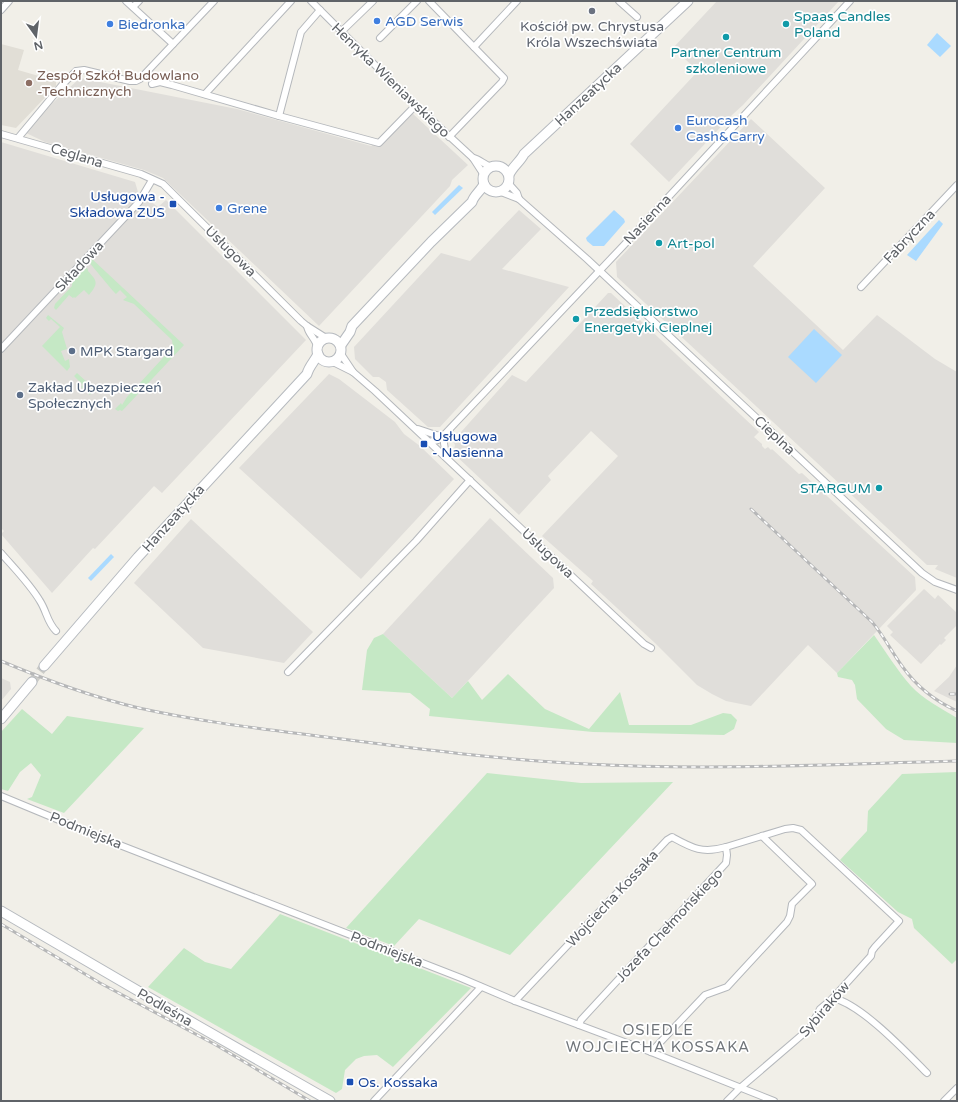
<svg xmlns="http://www.w3.org/2000/svg" width="958" height="1102" font-family="'Varela Round',sans-serif">
	<style>
		.industrial { fill: #e0deda }
		.education { fill: #e1ded6 }
		.green { fill: #c5e8c5 }
		.water { fill: #aadaff }
		.lines { fill: none; stroke-linecap: round; stroke-linejoin: round }
		.secondary-tunnel { stroke: #ccccc8; stroke-width: 9; stroke-dasharray: 9 4.5; stroke-linecap: butt }
		.street-casing { stroke: #b5b8bc; stroke-width: 8 }
		.secondary-casing { stroke: #b6babf; stroke-width: 11 }
		.street { stroke: #fff; stroke-width: 6 }
		.secondary { stroke: #fff; stroke-width: 9 }
		.rail-casing { stroke: #b6b7b8; stroke-width: 3 }
		.rail { stroke: #fff; stroke-width: 1.5; stroke-dasharray: 4.5; stroke-linecap: butt }
		.worship-dot { fill: #6b7280; stroke: #fff; stroke-width: 1.5 }
		.shop-dot { fill: #3f7fe0; stroke: #fff; stroke-width: 1.5 }
		.culture-dot { fill: #0f9aa8; stroke: #fff; stroke-width: 1.5 }
		.education-dot { fill: #8d6e63; stroke: #fff; stroke-width: 1.5 }
		.transit-dot { fill: #1a4fb4; stroke: #fff; stroke-width: 1.5 }
		.service-dot { fill: #5c6f8a; stroke: #fff; stroke-width: 1.5 }
		.labels { text-anchor: middle; stroke-width: 3.5; stroke-linejoin: round; paint-order: stroke }
		.culture-label { font-size: 14px; fill: #0d838f; stroke: #fff; text-anchor: start }
		.shop-label { font-size: 14px; fill: #366cbe; stroke: #fff; text-anchor: start }
		.worship-label { font-size: 14px; fill: #5b616d; stroke: #fff }
		.education-label { font-size: 14px; fill: #785e54; stroke: #fff; text-anchor: start }
		.street-label { font-size: 14px; fill: #5f6368; stroke: #fff }
		.transit-label { font-size: 14px; fill: #164399; stroke: #fff; text-anchor: start }
		.service-label { font-size: 14px; fill: #4e5e75; stroke: #fff; text-anchor: start }
		.neighbourhood-label { font-size: 15px; letter-spacing: 1px; fill: #70757a; stroke: #fff }
	</style>
	<rect width="100%" height="100%" fill="#f1efe8"/>
	<g class="industrial">
		<path d="M717,1h122l-96,104 -11,10 -63,67 -39,-38 68,-73 -25,-23z"/>
		<path d="M80,78l157,31 134,37 41,-33 56,52 -16,15 -2,6 -131,140 -156,-148 -19,-8 -99,-28 -23,-11z"/>
		<path d="M751,119l74,69 -72,78 90,84 34,-35 58,44 22,13v206l-22,-9 3,-4h-11l-310,-288 -1,-15z"/>
		<path d="M1,142l134,40 3,10 20,15 8,-7 140,140 -144,153 -8,-7 -59,63 -2,-1 -41,45 -51,-59 3,-3 -3,-3z"/>
		<path d="M519,210l22,19 -39,40 67,18 -129,140h-12l-41,-37 -1,-8 -7,-5h-6l-18,-18 -1,-12 87,-94 29,8z"/>
		<path d="M608,293h3l148,139 -5,5 8,7v2l3,3 3,-2 3,3 1,-1 27,25 3,-1 113,104 1,13 -79,83 -29,-28 -57,61 -25,-5 -14,-7 -15,-9 -42,-42 -64,-59 2,-3 -51,-45 76,-80 -27,-25 -43,45 3,4 -32,35 -66,-62 2,-8 -2,-4 59,-66 14,7z"/>
		<path d="M329,374l10,5 56,43 9,12 16,12 34,33 -93,100 -122,-111z"/>
		<path d="M490,518l63,60 1,10 -102,110 -69,-64z"/>
		<path d="M191,519l122,113 -29,31 -81,-15 -69,-65z"/>
		<path d="M924,589l11,10 3,-4 19,18v12l-13,13 2,2 -5,5 -1,-1 -19,20 -31,-29 3,-3 -6,-6z"/>
		<path d="M957,665v37l-23,-11 15,-14z"/>
		<path d="M1,678l9,4 1,7 -10,12z"/>
	</g>
	<path class="education" d="M1,44l23,6 -6,20 38,11v5l-40,42 -15,-3z"/>
	<g class="green">
		<path d="M91,258l93,87 -62,66 -2,-1 -2,1 -3,-2 6,-6 1,2 5,-8 46,-50 -1,-7 -38,-36 -11,-4 4,-3 -7,-7 -4,4 -3,-3 -25,-30z"/>
		<path d="M84,266l4,3v2c9,10 11,12 1,24l-5,-5 -9,8 -1,-1 -1,1 -4,-3 -13,15 -2,-2 1,-4 17,-18v-7z"/>
		<path d="M48,315l16,13 -2,4 5,17 -6,2 4,10 4,-2 1,8 -3,4 -25,-25 18,-19 -9,-8 -2,2 -3,-3z"/>
		<path d="M77,373l11,10v1l5,7 -3,4 -9,-8 2,-2 -9,-9z"/>
		<path d="M383,634l69,64 16,-17 14,19 26,-26 37,35 44,20 31,-37 9,33h62l32,-12 8,1 6,6 -3,9 -10,6 -131,-3 -164,-16 1,-7 -20,-16 -48,-3 5,-40 7,-12z"/>
		<path d="M874,635c12,17 23,35 37,51 12,13 31,23 46,32v25l-53,-3 -18,-11 -29,-30 -2,-14 -3,-5 -14,-3 -1,-4z"/>
		<path d="M22,709l30,25 15,-18 77,12 -80,85 -37,-14 5,-2 9,-22 -10,-12 -11,9 -12,19 -7,-2v-57z"/>
		<path d="M957,772v187l-5,5 -38,-36 -2,-9 -14,-7 -58,-52 27,-29 1,-20 34,-37z"/>
		<path d="M487,773l94,10 92,-1 -163,173 -91,-36 -25,27 -48,-18z"/>
		<path d="M280,914l191,74 -78,79 -16,-12 -13,1 -8,3 -11,11 -3,19 -6,4 -188,-106 36,-39 21,14 26,7z"/>
	</g>
	<g class="water">
		<path d="M937,33l14,13 -11,11 -13,-12z"/>
		<path d="M459,185l4,3 -28,27 -3,-3z"/>
		<path d="M614,210l10,9 1,3 -21,24h-11l-6,-5 -1,-3z"/>
		<path d="M939,220l4,4 -27,37 -9,-6z"/>
		<path d="M814,329l28,26 -26,28 -28,-26z"/>
		<path d="M111,554l3,3 -23,24 -3,-3z"/>
	</g>
	<g class="lines">
		<path class="secondary-tunnel" d="M32,682l12,-16"/>
		<defs>
			<g id="street">
				<path d="M126,1l47,43"/>
				<path d="M311,1l98,98 64,59 11,17"/>
				<path d="M429,1l75,77 -2,4 -53,55"/>
				<path d="M619,1l18,16"/>
				<path d="M133,7l6,-6"/>
				<path d="M1,10l8,-9"/>
				<path d="M341,32l32,-31"/>
				<path d="M380,38l37,-37"/>
				<path d="M474,47l43,-46"/>
				<path d="M152,84l8,-2 12,3 107,31 100,27 37,-38"/>
				<path d="M205,94l86,-93"/>
				<path d="M279,116l22,-84 19,-22"/>
				<path d="M1,134l140,40 22,10 138,137 6,5 19,12"/>
				<path d="M18,138l45,-54 13,-13 8,-1 46,11h6l4,-2 74,-78"/>
				<path d="M473,158c7,1 11,7 19,9"/>
				<path d="M509,184l8,9 2,6 68,60 335,314 13,9 22,8"/>
				<path d="M501,192l18,7"/>
				<path d="M861,287l96,-102"/>
				<path d="M307,326c1,8 8,12 10,20"/>
				<path d="M1,349l138,-147 13,-22"/>
				<path d="M341,354l12,18"/>
				<path d="M333,362l20,10 22,19 238,224 31,29 7,4"/>
				<path d="M418,429l18,6 7,1"/>
				<path d="M443,436l3,21"/>
				<path d="M429,442l9,-2 5,-4 180,-190 227,-245"/>
				<path d="M1,553c13,15 29,31 39,48 7,11 7,21 16,30"/>
				<path d="M288,672l128,-131 54,-61"/>
				<path d="M1,796l111,46 349,136 54,23 136,51 123,49"/>
				<path d="M833,998c28,6 73,54 94,75"/>
				<path d="M515,1001l152,-161 5,-3c20,11 30,17 54,10"/>
				<path d="M579,1025l2,-5 145,-157 1,-8 -1,-8 59,-18 8,-1 8,2 98,91 -24,26 -3,4 -1,5 -38,42 -13,11 -10,19 -70,60 -13,13"/>
				<path d="M651,1052l54,-57 22,-8 60,-65 3,-6 2,-12 20,-20 -50,-48"/>
				<path d="M374,1101l107,-114"/>
				<path d="M944,1101l13,-13"/>
			</g>
			<g id="secondary">
				<circle cx="496" cy="179" r="13"/>
				<path d="M509,175c3,-8 11,-13 15,-21l164,-153"/>
				<circle cx="329" cy="350" r="12"/>
				<path d="M341,345l9,-13 2,-6 79,-84 41,-40c2,-7 9,-11 12,-18"/>
				<path d="M44,666l94,-109 169,-183c2,-8 8,-13 11,-20"/>
				<path d="M1,719l31,-37"/>
				<path d="M1,911l199,116 130,74"/>
			</g>
		</defs>
		<use href="#street" class="street-casing"/>
		<use href="#secondary" class="secondary-casing"/>
		<use href="#street" class="street"/>
		<use href="#secondary" class="secondary"/>
		<defs>
			<g id="rail">
				<path d="M751,509l121,113c12,14 19,29 30,44 14,20 33,35 55,45"/>
				<path d="M1,661c45,19 91,36 138,47 62,14 125,21 187,29 87,11 174,23 261,27 123,7 247,0 370,-3"/>
				<path d="M950,694h7"/>
				<path d="M1,924l99,59 116,62 94,56"/>
			</g>
		</defs>
		<use href="#rail" class="rail-casing"/>
		<use href="#rail" class="rail"/>
	</g>
	<circle class="worship-dot" cx="592" cy="11" r="4"/>
	<g class="shop-dot">
		<circle cx="377" cy="21" r="4"/>
		<circle cx="110" cy="24" r="4"/>
		<circle cx="678" cy="128" r="4"/>
		<circle cx="219" cy="208" r="4"/>
	</g>
	<g class="culture-dot">
		<circle cx="786" cy="24" r="4"/>
		<circle cx="726" cy="37" r="4"/>
		<circle cx="659" cy="243" r="4"/>
		<circle cx="576" cy="319" r="4"/>
		<circle cx="879" cy="488" r="4"/>
	</g>
	<circle class="education-dot" cx="29" cy="83" r="4"/>
	<g class="transit-dot">
		<rect x="169" y="200" width="8" height="8" rx="2"/>
		<rect x="420" y="440" width="8" height="8" rx="2"/>
		<rect x="346" y="1078" width="8" height="8" rx="2"/>
	</g>
	<g class="service-dot">
		<circle cx="72" cy="351" r="4"/>
		<circle cx="20" cy="395" r="4"/>
	</g>
	<g class="labels">
		<g class="culture-label">
			<text x="794" y="21">Spaas Candles<tspan x="794" dy="16">Poland</tspan></text>
			<text x="726" y="57" text-anchor="middle">Partner Centrum<tspan x="726" dy="16">szkoleniowe</tspan></text>
			<text x="667" y="248">Art-pol</text>
			<text x="584" y="316">Przedsiębiorstwo<tspan x="584" dy="16">Energetyki Cieplnej</tspan></text>
			<text x="871" y="493" text-anchor="end">STARGUM</text>
		</g>
		<g class="shop-label">
			<text x="385" y="26">AGD Serwis</text>
			<text x="118" y="29">Biedronka</text>
			<text x="686" y="125">Eurocash<tspan x="686" dy="16">Cash&amp;Carry</tspan></text>
			<text x="227" y="213">Grene</text>
		</g>
		<g class="worship-label">
			<text x="592" y="31">Kościół pw. Chrystusa<tspan x="592" dy="16">Króla Wszechświata</tspan></text>
		</g>
		<g class="education-label">
			<text x="37" y="80">Zespół Szkół Budowlano<tspan x="37" dy="16">-Technicznych</tspan></text>
		</g>
		<g class="street-label">
			<text transform="translate(391 80) rotate(44)" y="5">Henryka Wieniawskiego</text>
			<text transform="translate(588 94) rotate(-43)" y="5">Hanzeatycka</text>
			<text transform="translate(77 155) rotate(17)" y="5">Ceglana</text>
			<text transform="translate(647 219) rotate(-47)" y="5">Nasienna</text>
			<text transform="translate(909 236) rotate(-47)" y="5">Fabryczna</text>
			<text transform="translate(231 251) rotate(45)" y="5">Usługowa</text>
			<text transform="translate(79 266) rotate(-47)" y="5">Składowa</text>
			<text transform="translate(775 435) rotate(43)" y="5">Cieplna</text>
			<text transform="translate(173 518) rotate(-48)" y="5">Hanzeatycka</text>
			<text transform="translate(548 553) rotate(43)" y="5">Usługowa</text>
			<text transform="translate(86 830) rotate(22)" y="5">Podmiejska</text>
			<text transform="translate(612 898) rotate(-47)" y="5">Wojciecha Kossaka</text>
			<text transform="translate(669 925) rotate(-47)" y="5">Józefa Chełmońskiego</text>
			<text transform="translate(387 949) rotate(21)" y="5">Podmiejska</text>
			<text transform="translate(165 1007) rotate(30)" y="5">Podleśna</text>
			<text transform="translate(824 1009) rotate(-49)" y="5">Sybiraków</text>
		</g>
		<g class="transit-label">
			<text x="165" y="201" text-anchor="end">Usługowa -<tspan x="165" dy="16">Składowa ZUS</tspan></text>
			<text x="432" y="441">Usługowa<tspan x="432" dy="16">- Nasienna</tspan></text>
			<text x="358" y="1087">Os. Kossaka</text>
		</g>
		<g class="service-label">
			<text x="80" y="356">MPK Stargard</text>
			<text x="28" y="392">Zakład Ubezpieczeń<tspan x="28" dy="16">Społecznych</tspan></text>
		</g>
		<g class="neighbourhood-label">
			<text x="658" y="1035">OSIEDLE<tspan x="658" dy="17">WOJCIECHA KOSSAKA</tspan></text>
		</g>
	</g>
	<rect width="958" height="1102" fill="none" stroke="#5f6368" stroke-width="4"/>
	<g transform="translate(36 36) rotate(166)" stroke="#ffffff" stroke-width="3" paint-order="stroke">
	<path d="M0-3L7 15L0 10L-7 15Z" fill="#5f6368"/>
	<text y="-6" font-size="11" font-weight="bold" text-anchor="middle" fill="#5f6368">N</text>
	</g>
</svg>
